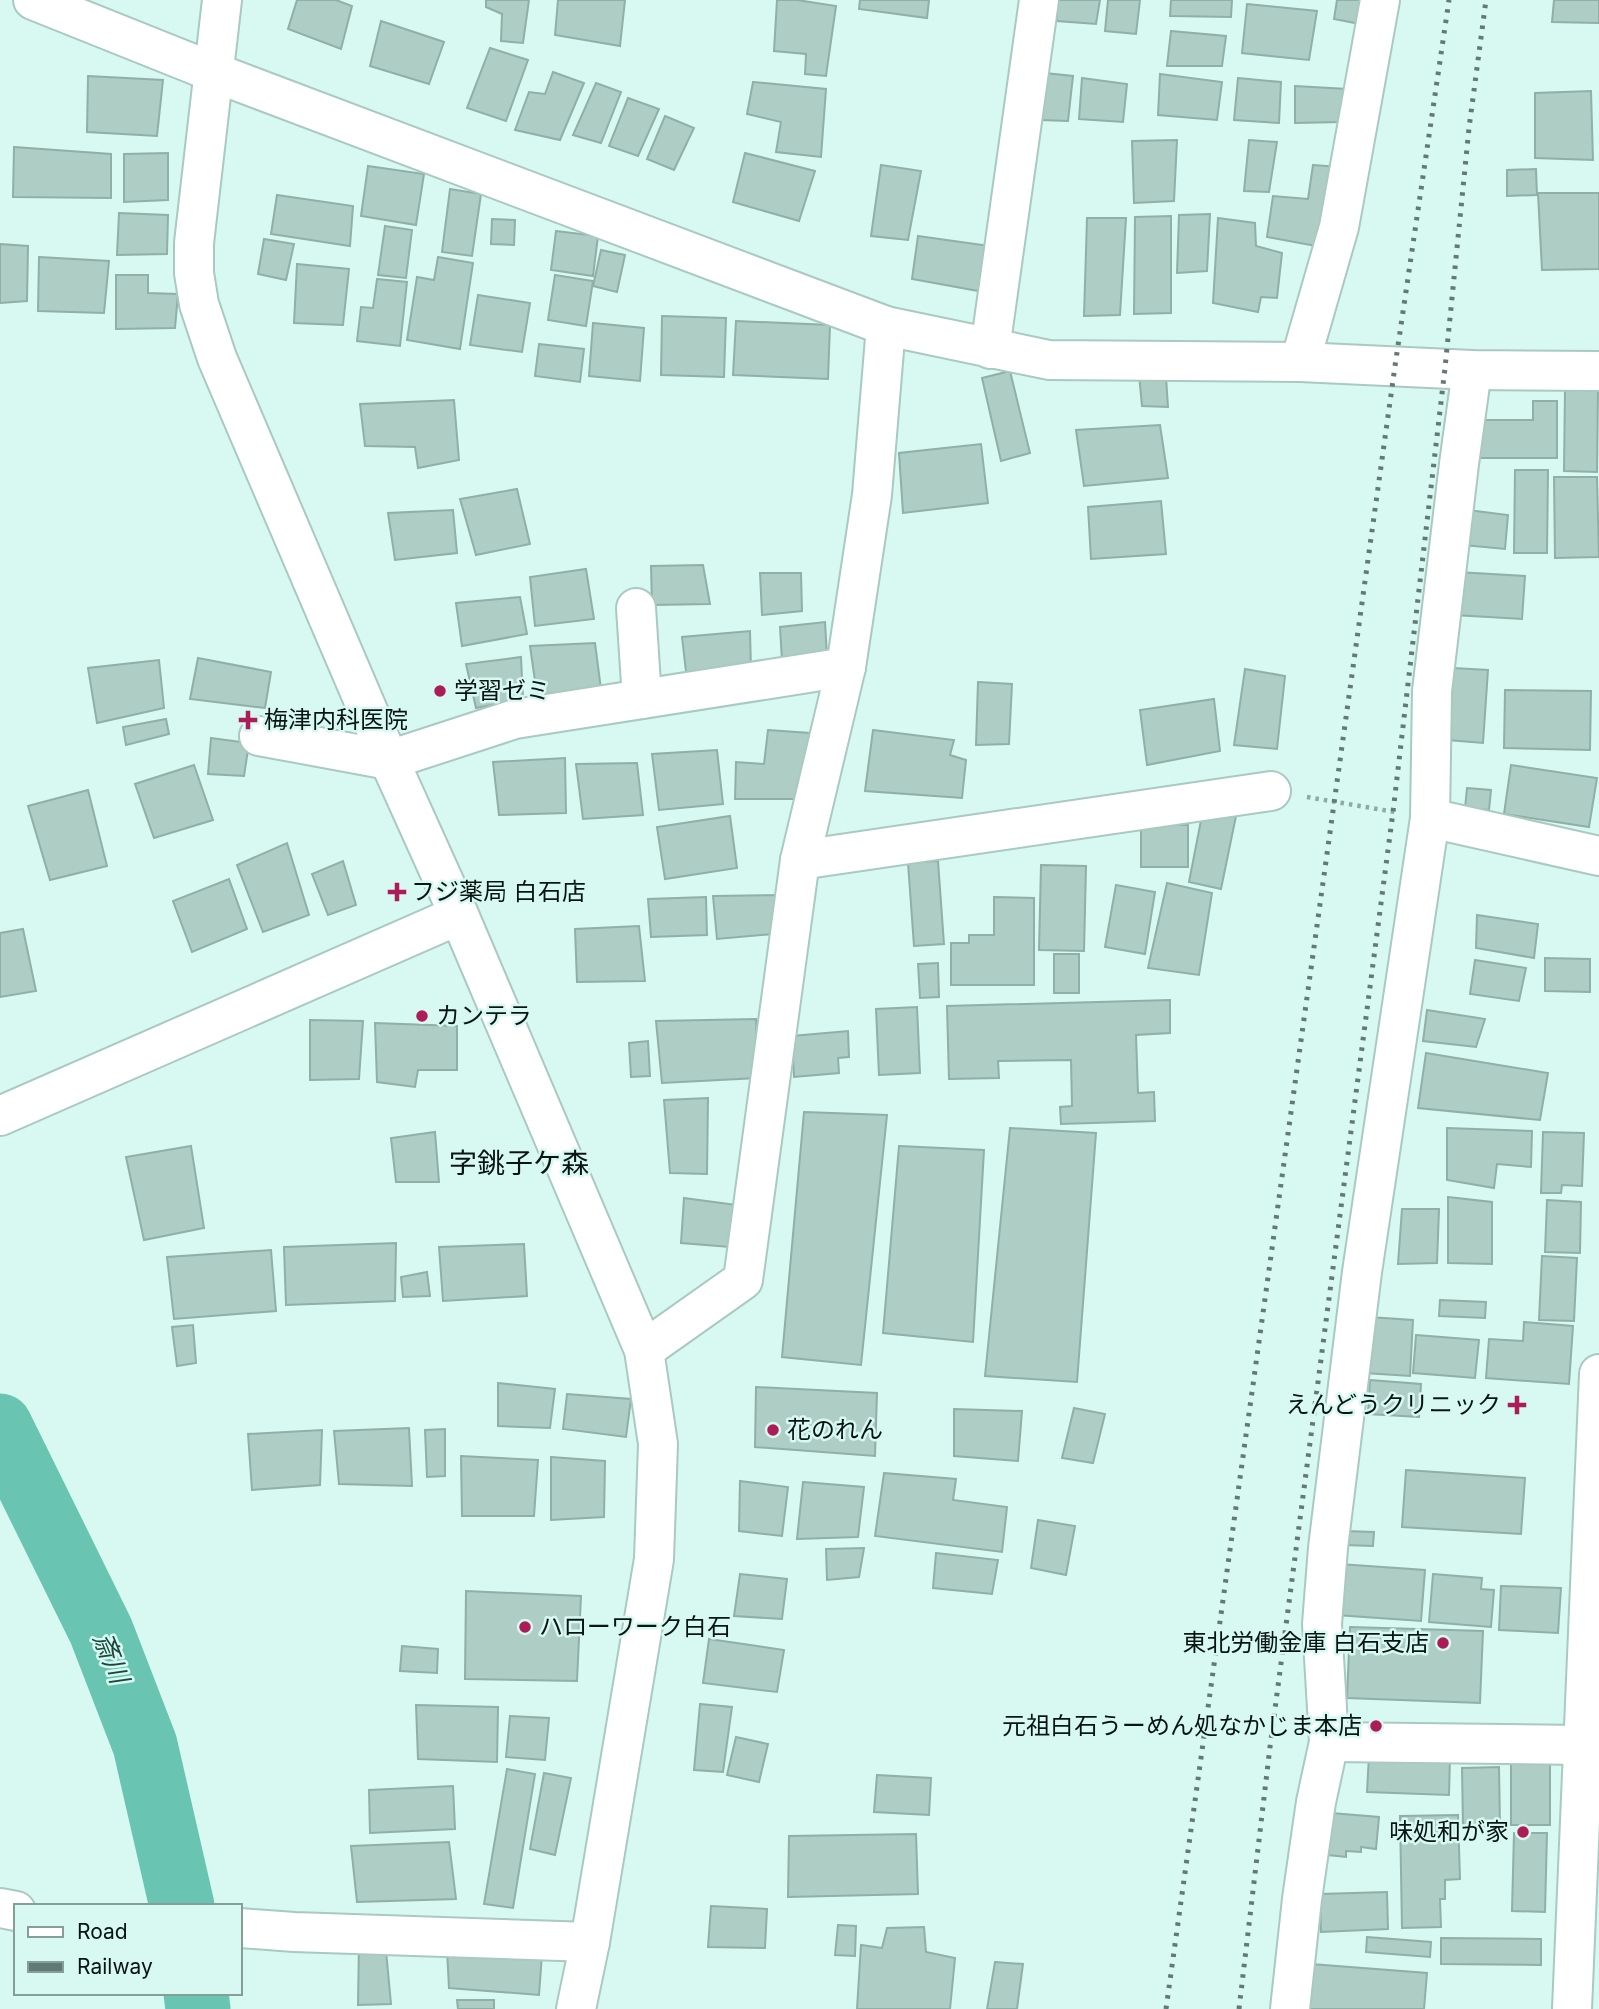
<svg xmlns="http://www.w3.org/2000/svg" width="1599" height="2009" font-family="Inter,'Noto Sans JP',sans-serif">
	<style>
		.lines { fill: none; stroke-linecap: round; stroke-linejoin: round }
		.river { stroke: #69c4b2; stroke-width: 65 }
		.building { fill: #adcdc5; stroke: #8fafa7; stroke-width: 2 }
		.minor-casing { stroke: #a9c9c1; stroke-width: 42 }
		.path { stroke: #8fa9a3; stroke-width: 4.5; stroke-dasharray: 3.5 5; stroke-linecap: butt }
		.minor { stroke: #fff; stroke-width: 38 }
		.rail { stroke: #637974; stroke-width: 5; stroke-dasharray: 3.5 7; stroke-linecap: butt }
		.poi-dot { fill: #ac1d58; stroke: #d7f9f1; stroke-width: 2.5 }
		.labels { text-anchor: middle; stroke-width: 5; stroke-linejoin: round; paint-order: stroke }
		.poi-label { font-size: 24px; fill: #091512; stroke: #d7f9f1; text-anchor: start }
		.water-label { font-size: 26px; font-style: italic; fill: #1c463e; stroke: #d7f9f1 }
		.quarter-label { font-size: 28px; fill: #091512; stroke: #d7f9f1 }
	</style>
	<rect width="100%" height="100%" fill="#d7f9f1"/>
	<g class="lines">
		<g class="river">
			<path d="M0,1426l101,205 44,114 37,161"/>
			<path d="M196,1993l2,16"/>
		</g>
	</g>
	<g class="building">
		<path d="M297,0h39l16,6 -11,43 -53,-20z"/>
		<path d="M486,0h43l-6,43 -22,-2 1,-27 -16,-7z"/>
		<path d="M558,0h67l-5,46 -65,-11z"/>
		<path d="M777,0h20l39,6 -10,70 -21,-2 1,-20 -32,-3z"/>
		<path d="M860,0h69l-2,18 -68,-9z"/>
		<path d="M1057,0h43l-4,24 -39,-3z"/>
		<path d="M1108,0h32l-4,34 -31,-3z"/>
		<path d="M1171,0h61l-1,17 -61,-1z"/>
		<path d="M1337,0h27l-4,24 -26,-5z"/>
		<path d="M1554,0h45v23l-47,-1z"/>
		<path d="M1247,4l70,7 -8,49 -67,-7z"/>
		<path d="M381,21l63,21 -15,42 -59,-18z"/>
		<path d="M1171,31l55,5 -4,30h-55z"/>
		<path d="M490,48l38,12 -22,61 -39,-13z"/>
		<path d="M553,72l31,11 -24,57 -45,-10 14,-38 16,2z"/>
		<path d="M1045,73l28,3 -5,45 -28,-1z"/>
		<path d="M1160,74l62,8 -5,38 -59,-5z"/>
		<path d="M88,76l75,4 -6,56 -70,-4z"/>
		<path d="M1082,78l45,6 -4,38 -44,-3z"/>
		<path d="M1238,78l43,4 -2,41 -45,-3z"/>
		<path d="M753,82l73,7 -5,68 -45,-5 5,-30 -34,-8z"/>
		<path d="M596,83l25,9 -20,51 -28,-8z"/>
		<path d="M1295,86l52,3 -6,33 -46,1z"/>
		<path d="M1591,91l2,69 -58,-2v-65z"/>
		<path d="M628,98l31,11 -21,47 -29,-10z"/>
		<path d="M665,116l29,12 -20,42 -27,-11z"/>
		<path d="M1177,140l-3,61 -40,2 -2,-62z"/>
		<path d="M1249,140l28,2 -8,50 -25,-1z"/>
		<path d="M14,147l97,7v44l-98,-1z"/>
		<path d="M168,153v47l-44,2v-48z"/>
		<path d="M745,153l70,18 -16,50 -66,-19z"/>
		<path d="M881,165l40,6 -13,69 -37,-4z"/>
		<path d="M1313,165l26,2 -12,81 -60,-11 6,-41 35,3z"/>
		<path d="M368,166l56,8 -8,51 -55,-9z"/>
		<path d="M1536,169l1,26 -30,1v-26z"/>
		<path d="M450,189l31,5 -9,62 -30,-4z"/>
		<path d="M1538,193h61v76l-57,1z"/>
		<path d="M277,195l76,11 -3,40 -79,-12z"/>
		<path d="M119,213l49,2 -1,39 -50,1z"/>
		<path d="M1210,214l-3,57 -30,2 2,-58z"/>
		<path d="M1171,216v97l-37,1 1,-97z"/>
		<path d="M1087,218h39l-6,97 -36,1z"/>
		<path d="M1218,218l37,5 1,23 26,7 -5,45 -16,-1 -3,15 -45,-9z"/>
		<path d="M492,219l23,1 -1,25 -23,-1z"/>
		<path d="M385,226l27,4 -6,48 -28,-3z"/>
		<path d="M556,231l42,5 -5,40 -42,-6z"/>
		<path d="M918,236l72,10 -6,46 -72,-13z"/>
		<path d="M264,239l30,5 -8,36 -28,-6z"/>
		<path d="M0,244l28,2 -1,55 -27,2z"/>
		<path d="M601,250l24,5 -8,37 -24,-6z"/>
		<path d="M39,257l70,4 -5,52 -66,-2z"/>
		<path d="M438,257l35,6 -13,86 -53,-9 10,-63 17,3z"/>
		<path d="M297,264l52,5 -6,56 -49,-2z"/>
		<path d="M116,275h32v18l30,1 -3,34 -59,1z"/>
		<path d="M555,275l38,6 -7,45 -38,-6z"/>
		<path d="M377,279l30,3 -7,64 -43,-5 4,-34 12,1z"/>
		<path d="M478,295l52,8 -8,49 -52,-7z"/>
		<path d="M662,316l64,2 -2,59 -63,-2z"/>
		<path d="M736,321l94,4 -2,54 -95,-4z"/>
		<path d="M593,323l51,5 -4,53 -51,-5z"/>
		<path d="M539,344l45,5 -4,33 -45,-6z"/>
		<path d="M1165,362l3,45 -26,-1 -4,-42z"/>
		<path d="M1010,371l20,82 -29,8 -19,-83z"/>
		<path d="M1565,390l33,1 -1,81 -33,-1z"/>
		<path d="M454,400l5,60 -41,8 -3,-21 -50,-1 -5,-42z"/>
		<path d="M1533,401h24v57h-80l1,-38h55z"/>
		<path d="M1160,425l8,53 -84,8 -8,-56z"/>
		<path d="M981,444l7,59 -85,10 -4,-60z"/>
		<path d="M1515,470h33l-1,83h-33z"/>
		<path d="M1554,477h43l2,80 -44,1z"/>
		<path d="M517,489l13,55 -54,11 -16,-56z"/>
		<path d="M1161,501l5,53 -75,5 -3,-52z"/>
		<path d="M453,510l4,43 -62,7 -7,-47z"/>
		<path d="M1468,510l40,5 -3,34 -41,-4z"/>
		<path d="M703,565l7,39 -58,1 -1,-39z"/>
		<path d="M586,569l8,50 -59,7 -5,-49z"/>
		<path d="M1457,572l68,4 -3,43 -68,-4z"/>
		<path d="M760,573h41l1,38 -40,4z"/>
		<path d="M520,597l7,37 -65,12 -6,-43z"/>
		<path d="M825,622l2,34 -45,5 -2,-34z"/>
		<path d="M750,631l1,39 -64,10 -5,-43z"/>
		<path d="M595,643l6,46 -64,6 -7,-49z"/>
		<path d="M521,657l2,42 -47,9 -10,-44z"/>
		<path d="M198,658l73,14 -6,36 -75,-9z"/>
		<path d="M159,660l5,48 -67,15 -9,-55z"/>
		<path d="M1453,668l35,2 -5,73 -35,-3z"/>
		<path d="M1245,669l40,7 -8,73 -43,-4z"/>
		<path d="M978,682l34,2 -3,60 -33,1z"/>
		<path d="M1505,690l86,1 -1,59 -86,-2z"/>
		<path d="M1214,699l6,52 -73,14 -7,-55z"/>
		<path d="M166,719l3,15 -43,11 -3,-18z"/>
		<path d="M768,730l42,3 -7,66h-68l1,-37 28,2z"/>
		<path d="M873,730l81,10 -4,15 16,5 -4,38 -97,-7z"/>
		<path d="M211,738l38,5 -5,33 -36,-2z"/>
		<path d="M717,750l6,54 -64,6 -7,-56z"/>
		<path d="M565,758l1,55 -67,2 -6,-53z"/>
		<path d="M637,763l6,52 -60,4 -7,-55z"/>
		<path d="M194,765l19,55 -59,18 -19,-54z"/>
		<path d="M1511,765l86,13 -8,49 -85,-13z"/>
		<path d="M1467,788l24,2 -2,20 -24,-2z"/>
		<path d="M88,790l19,76 -57,14 -22,-74z"/>
		<path d="M1203,810l33,6 -15,73 -32,-7z"/>
		<path d="M730,816l7,52 -72,11 -8,-52z"/>
		<path d="M1141,824l47,1v42h-47z"/>
		<path d="M287,843l22,72 -46,17 -26,-67z"/>
		<path d="M343,861l13,44 -28,10 -16,-41z"/>
		<path d="M938,861l6,83 -30,2 -6,-83z"/>
		<path d="M1041,865l45,1 -2,85 -45,-1z"/>
		<path d="M229,879l18,50 -55,23 -19,-51z"/>
		<path d="M1167,883l45,10 -13,82 -51,-7z"/>
		<path d="M1116,885l39,7 -10,62 -40,-7z"/>
		<path d="M787,895l-2,38 -68,6 -4,-43z"/>
		<path d="M706,897l1,38 -56,2 -3,-38z"/>
		<path d="M994,897l40,1v87h-83v-42h18v-8h25z"/>
		<path d="M1477,915l61,9 -4,34 -58,-10z"/>
		<path d="M639,926l6,55 -68,1 -2,-53z"/>
		<path d="M23,929l13,62 -36,6v-64z"/>
		<rect x="1054" y="954" width="25" height="39"/>
		<path d="M1545,958l45,1v33l-45,-1z"/>
		<path d="M1475,960l51,8 -7,33 -49,-7z"/>
		<path d="M938,963l1,34 -19,1 -2,-34z"/>
		<path d="M1170,1000v33l-34,2 2,58 16,-1 1,29 -94,3 -1,-17 12,-1 -1,-46 -73,1 1,17 -50,1 -2,-73z"/>
		<path d="M917,1007l3,66 -41,2 -3,-66z"/>
		<path d="M1427,1010l58,9 -9,28 -53,-6z"/>
		<path d="M756,1019l2,59 -96,5 -6,-62z"/>
		<path d="M310,1020l53,1 -4,58 -49,1z"/>
		<path d="M375,1023l82,3v44h-39l-3,17 -38,-5z"/>
		<path d="M848,1031l1,26 -11,1 1,15 -45,4 -2,-41z"/>
		<path d="M648,1041l2,35 -19,1 -2,-34z"/>
		<path d="M1426,1053l122,20 -8,47 -122,-12z"/>
		<path d="M708,1098l-1,76 -37,-1 -6,-73z"/>
		<path d="M804,1112l83,3 -26,250 -79,-8z"/>
		<path d="M1010,1128l86,5 -19,249 -92,-6z"/>
		<path d="M1447,1128l85,3 -1,36 -34,-3 -3,24 -47,-8z"/>
		<path d="M435,1132l4,50h-43l-5,-44z"/>
		<path d="M1543,1132l41,1 -2,53 -20,-1 -1,8h-20z"/>
		<path d="M191,1146l13,82 -60,12 -18,-83z"/>
		<path d="M899,1146l85,4 -11,192 -90,-9z"/>
		<path d="M1448,1197l44,5v62l-44,-1z"/>
		<path d="M684,1198l53,7 -7,42 -49,-4z"/>
		<path d="M1547,1200l34,2 -1,51 -35,-1z"/>
		<path d="M1402,1209h37l-2,54 -39,1z"/>
		<path d="M396,1243l-1,58 -109,4 -2,-58z"/>
		<path d="M524,1244l3,52 -84,5 -4,-54z"/>
		<path d="M271,1250l5,61 -102,8 -7,-62z"/>
		<path d="M1542,1256l35,2 -3,63 -35,-1z"/>
		<path d="M427,1272l3,24 -27,1 -2,-20z"/>
		<path d="M1440,1300l46,2 -1,16 -46,-2z"/>
		<path d="M1369,1317l44,3 -3,56 -45,-3z"/>
		<path d="M1524,1322l49,4 -4,58 -83,-6 3,-39 34,2z"/>
		<path d="M193,1325l3,38 -19,3 -5,-39z"/>
		<path d="M1416,1335l63,5 -4,38 -62,-5z"/>
		<path d="M1370,1380l51,4 -2,33 -51,-3z"/>
		<path d="M498,1383l57,6 -5,39 -52,-2z"/>
		<path d="M756,1387l121,6 -2,63 -120,-9z"/>
		<path d="M567,1394l64,5 -5,38 -63,-8z"/>
		<path d="M1074,1408l31,6 -12,49 -31,-5z"/>
		<path d="M954,1409l68,2 -4,50 -64,-5z"/>
		<path d="M409,1428l3,58 -73,-2 -5,-53z"/>
		<path d="M445,1429v47l-18,1 -2,-47z"/>
		<path d="M322,1430l-2,55 -68,5 -4,-56z"/>
		<path d="M461,1456l77,4 -4,56h-72z"/>
		<path d="M551,1457l54,4 -1,56 -53,3z"/>
		<path d="M1406,1470l119,8 -4,56 -119,-7z"/>
		<path d="M884,1473l72,6 -3,21 54,7 -5,45 -127,-16z"/>
		<path d="M740,1481l48,6 -6,49 -43,-5z"/>
		<path d="M803,1482l61,5 -6,50 -61,2z"/>
		<path d="M1038,1520l37,6 -9,49 -35,-7z"/>
		<path d="M1345,1531l29,1 -1,14 -29,-1z"/>
		<path d="M864,1548l-5,29 -32,3 -1,-31z"/>
		<path d="M936,1553l62,7 -6,34 -59,-6z"/>
		<path d="M1339,1564l86,6 -4,51 -85,-6z"/>
		<path d="M740,1574l47,5 -5,40 -48,-3z"/>
		<path d="M1433,1574l49,4 -1,11 13,1 -3,37 -62,-5z"/>
		<path d="M1501,1586l60,2 -3,45 -59,-3z"/>
		<path d="M466,1591l115,5 -4,85 -112,-2z"/>
		<path d="M1350,1627l133,4 -3,72 -133,-5z"/>
		<path d="M709,1639l75,11 -7,42 -74,-9z"/>
		<path d="M402,1646l36,3 -1,24 -37,-2z"/>
		<path d="M700,1704l32,3 -9,65 -29,-2z"/>
		<path d="M416,1705l82,2 -1,55 -79,-3z"/>
		<path d="M510,1716l39,2 -4,42 -39,-3z"/>
		<path d="M736,1737l32,7 -9,38 -32,-7z"/>
		<path d="M1369,1755l81,3 -1,37 -82,-3z"/>
		<path d="M1511,1759l39,1v65h-39z"/>
		<path d="M1499,1767l1,59 -37,1 -1,-59z"/>
		<path d="M507,1769l28,5 -22,134 -29,-4z"/>
		<path d="M544,1773l27,5 -16,77 -25,-6z"/>
		<path d="M877,1775l54,3 -2,37 -55,-3z"/>
		<path d="M453,1786l2,43 -85,4 -1,-43z"/>
		<path d="M1331,1813l48,4 -3,32 -15,-2v5l-15,-1v6l-18,-2z"/>
		<path d="M1458,1815l2,64 -15,1v19h-5l1,28 -39,1 -2,-112z"/>
		<path d="M1514,1833h33l-2,79 -33,-1z"/>
		<path d="M916,1834l2,60 -130,3 1,-61z"/>
		<path d="M449,1842l7,57 -99,3 -6,-56z"/>
		<path d="M1387,1892l1,37 -67,3 -1,-38z"/>
		<path d="M711,1906l56,3 -2,39 -57,-1z"/>
		<path d="M838,1925l18,1 -1,30 -20,-1z"/>
		<path d="M924,1927l2,25 29,6 -5,51h-93l4,-64 21,3 5,-20z"/>
		<path d="M1367,1937l64,5 -1,15 -64,-5z"/>
		<path d="M1441,1938l100,1v26l-100,-1z"/>
		<path d="M385,1940l6,64 -33,1 1,-64z"/>
		<path d="M447,1950l95,4 -3,41 -90,-7z"/>
		<path d="M995,1962l28,2 -6,45h-30z"/>
		<path d="M1311,1964l116,9 -3,36h-116z"/>
		<path d="M457,2000h37v9h-36z"/>
	</g>
	<g class="lines">
		<defs>
			<g id="minor">
				<path d="M33,0l180,72 673,254 163,34 251,2 172,8 127,1"/>
				<path d="M222,0l-28,243v30l5,31 18,54 172,402 70,155 185,435 14,94 -4,115 -64,383 -14,67"/>
				<path d="M990,349l49,-349"/>
				<path d="M1300,362l39,-135 41,-227"/>
				<path d="M636,608l6,91"/>
				<path d="M259,736l130,24 126,-41 331,-52"/>
				<path d="M1430,818l169,38"/>
				<path d="M800,860l471,-69"/>
				<path d="M0,1116l459,-201"/>
				<path d="M644,1350l99,-70 57,-420 46,-193 26,-172 14,-169"/>
				<path d="M1329,1742l253,3 17,-2"/>
				<path d="M0,1908l16,3"/>
				<path d="M240,1928l54,4 296,10"/>
				<path d="M1290,2009l12,-110 14,-97 13,-60 -7,-118 6,-76 34,-276 68,-454 2,-127 27,-227 13,-94"/>
				<path d="M1572,2009l27,-635"/>
			</g>
		</defs>
		<use href="#minor" class="minor-casing"/>
		<path class="path" d="M1307,797l88,15"/>
		<use href="#minor" class="minor"/>
		<g class="rail">
			<path d="M1166,2009l229,-1643 54,-366"/>
			<path d="M1239,2009l31,-262 123,-935 52,-444 24,-240 17,-128"/>
		</g>
	</g>
	<g class="poi-dot">
		<circle cx="440" cy="691" r="7"/>
		<path d="M244.5 709.5h7v7h7v7h-7v7h-7v-7h-7v-7h7z"/>
		<path d="M393.5 881.5h7v7h7v7h-7v7h-7v-7h-7v-7h7z"/>
		<circle cx="422" cy="1016" r="7"/>
		<path d="M1513.5 1394.5h7v7h7v7h-7v7h-7v-7h-7v-7h7z"/>
		<circle cx="773" cy="1430" r="7"/>
		<circle cx="525" cy="1627" r="7"/>
		<circle cx="1443" cy="1643" r="7"/>
		<circle cx="1376" cy="1726" r="7"/>
		<circle cx="1523" cy="1832" r="7"/>
	</g>
	<g class="labels">
		<g class="poi-label">
			<text x="454" y="699">学習ゼミ</text>
			<text x="264" y="728">梅津内科医院</text>
			<text x="411" y="900">フジ薬局 白石店</text>
			<text x="436" y="1024">カンテラ</text>
			<text x="1501" y="1413" text-anchor="end">えんどうクリニック</text>
			<text x="787" y="1438">花のれん</text>
			<text x="539" y="1635">ハローワーク白石</text>
			<text x="1429" y="1651" text-anchor="end">東北労働金庫 白石支店</text>
			<text x="1362" y="1734" text-anchor="end">元祖白石うーめん処なかじま本店</text>
			<text x="1509" y="1840" text-anchor="end">味処和が家</text>
		</g>
		<g class="water-label">
			<text transform="translate(111 1658) rotate(68)" y="9">斎川</text>
		</g>
		<g class="quarter-label">
			<text x="519" y="1173">字銚子ケ森</text>
		</g>
	</g>
	<rect x="14" y="1904" width="228" height="91" fill="#d7f9f1" stroke="#859e98" stroke-width="2"/>
	<rect x="28" y="1927" width="35" height="10" fill="#ffffff" stroke="#859e98" stroke-width="2"/>
	<text x="77" y="1939" font-size="21" fill="#091512">Road</text>
	<rect x="28" y="1962" width="35" height="10" fill="#637974" stroke="#859e98" stroke-width="2"/>
	<text x="77" y="1974" font-size="21" fill="#091512">Railway</text>
</svg>
